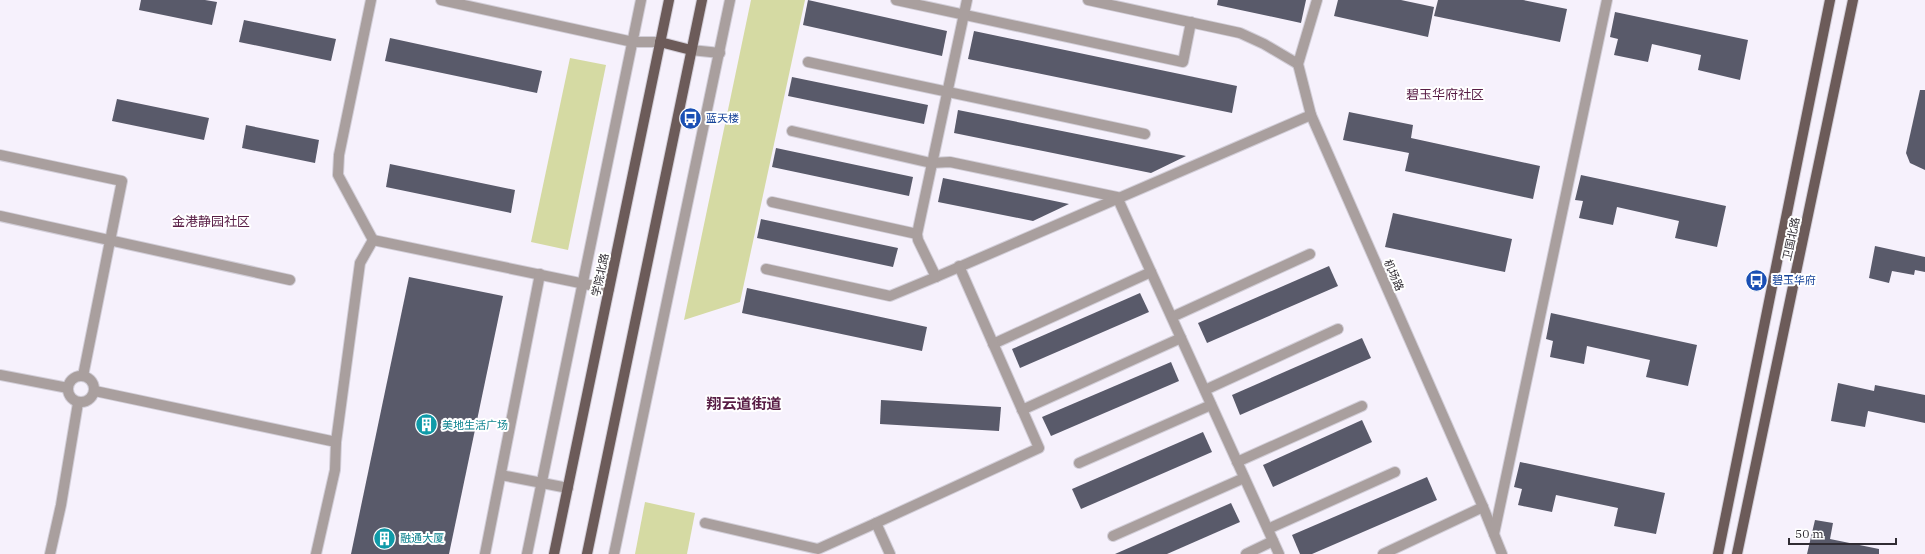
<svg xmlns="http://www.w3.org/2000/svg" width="1925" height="554" font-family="'IBM Plex Serif','Noto Sans SC',serif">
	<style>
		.green { fill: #d5daa3 }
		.building { fill: #595a6a }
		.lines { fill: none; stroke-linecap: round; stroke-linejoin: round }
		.minor-casing { stroke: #d2ced8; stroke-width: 12 }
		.major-casing { stroke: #d2ced8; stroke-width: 12 }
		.minor { stroke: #a99f9e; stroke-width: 10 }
		.major { stroke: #6c5b59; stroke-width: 10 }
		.labels { text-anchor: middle; stroke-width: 4; stroke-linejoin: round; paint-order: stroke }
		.transit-label { font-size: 11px; fill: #164399; stroke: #fff; text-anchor: start }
		.street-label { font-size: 11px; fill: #302c33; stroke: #fff }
		.culture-label { font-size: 11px; fill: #0d838f; stroke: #fff; text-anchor: start }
		.quarter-label { font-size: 13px; fill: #581d45; stroke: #fff }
		.district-label { font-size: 15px; font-weight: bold; fill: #581d45; stroke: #fff }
	</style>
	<rect width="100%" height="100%" fill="#f6f1fc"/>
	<g class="green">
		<path d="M751,0h54l-65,302 -56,18z"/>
		<path d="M570,58l36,7 -38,185 -37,-8z"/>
		<path d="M645,502l50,11 -8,41h-52z"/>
	</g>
	<g class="building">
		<path d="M141,0h64l12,2 -5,23 -73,-15z"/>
		<path d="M808,0l139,31 -5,25 -139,-31z"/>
		<path d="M1218,0h88l-5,23 -84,-18z"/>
		<path d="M1338,0h63l33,7 -6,30 -94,-21z"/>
		<path d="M1438,0h85l44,9 -7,33 -126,-26z"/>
		<path d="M1615,12l133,28 -8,40 -42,-10 3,-15 -49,-11 -4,18 -34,-7 4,-16 -8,-2z"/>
		<path d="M244,20l92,19 -5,22 -92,-19z"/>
		<path d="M974,31l263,55 -5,27 -264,-54z"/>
		<path d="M390,38l152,33 -5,22 -152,-32z"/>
		<path d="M792,77l136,28 -4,19 -136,-28z"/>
		<path d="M1920,90h5v80l-15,-7 -4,-10z"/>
		<path d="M117,99l92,19 -5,22 -92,-19z"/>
		<path d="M958,110l228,46 -35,17 -197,-40z"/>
		<path d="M1349,112l64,13 -2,13 129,28 -7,33 -128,-28 4,-18 -66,-13z"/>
		<path d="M246,125l73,15 -4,23 -73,-15z"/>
		<path d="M776,148l137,29 -4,19 -137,-29z"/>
		<path d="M390,164l125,26 -4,23 -125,-26z"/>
		<path d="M1581,175l145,31 -9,41 -42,-9 4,-17 -62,-14 -4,18 -34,-7 4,-17 -8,-1z"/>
		<path d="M943,178l126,26 -36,17 -95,-19z"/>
		<path d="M1393,213l119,26 -7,33 -120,-25z"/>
		<path d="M761,219l137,29 -5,19 -136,-29z"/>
		<path d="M1875,246l50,11v15l-10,-2 -1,5 -22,-4 -3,12 -20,-5z"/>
		<path d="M1329,266l9,20 -131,57 -9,-20z"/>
		<path d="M409,277l94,19 -54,258h-98z"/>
		<path d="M747,288l180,39 -5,24 -180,-38z"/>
		<path d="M1140,293l9,19 -129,56 -8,-19z"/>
		<path d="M1551,313l146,32 -9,41 -42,-9 4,-17 -63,-14 -3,18 -34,-7 3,-16 -7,-2z"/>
		<path d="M1362,338l9,20 -131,57 -8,-20z"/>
		<path d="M1171,362l8,19 -128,55 -9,-19z"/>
		<path d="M1838,383l36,8 1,-6 50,10v28l-57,-12 -3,16 -34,-6z"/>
		<path d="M881,400l120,7 -2,24 -119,-7z"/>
		<path d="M1362,420l10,22 -99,45 -10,-22z"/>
		<path d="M1203,432l9,20 -131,57 -9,-20z"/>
		<path d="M1520,462l145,31 -9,41 -42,-8 4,-18 -62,-13 -4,17 -34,-7 4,-16 -8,-2z"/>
		<path d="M1427,477l10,23 -125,54h-12l-8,-19z"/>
		<path d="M1231,503l9,19 -73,32h-52z"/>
		<path d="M1815,520l18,3 -3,16 49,10v5h-72z"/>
	</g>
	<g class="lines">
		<defs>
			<g id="minor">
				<path d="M441,0l192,42h27"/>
				<path d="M896,0l287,62 8,-40"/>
				<path d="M1088,0l152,33 24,11 34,20"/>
				<path d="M1317,0l-19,64 13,51 172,392 19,47"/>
				<path d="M691,50l29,3"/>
				<path d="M808,62l337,72"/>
				<path d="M792,131l139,32 19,-1 167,35 162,357"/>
				<path d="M0,155l122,26 -39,195"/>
				<path d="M772,202l145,32"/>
				<path d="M0,216l290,64"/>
				<path d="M373,240l236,49"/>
				<path d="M766,269l124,27 46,-19 375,-162"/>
				<path d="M936,277l-18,-37 -1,-6 50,-234"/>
				<path d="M1172,317l138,-63"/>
				<path d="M993,344l158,-72"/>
				<path d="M0,375l68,13"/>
				<circle cx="81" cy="389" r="13"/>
				<path d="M1205,390l133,-61"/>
				<path d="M95,391l241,51"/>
				<path d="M1022,410l159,-72"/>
				<path d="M1237,462l125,-56"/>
				<path d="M1079,463l132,-58"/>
				<path d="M501,475l67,13"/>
				<path d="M705,523l113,26 58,-26"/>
				<path d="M1268,529l127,-57"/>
				<path d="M1494,534l113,-534"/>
				<path d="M1113,536l131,-58"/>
				<path d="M50,554l11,-49 17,-102"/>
				<path d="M316,554l19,-84 1,-28 24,-179 13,-23 -35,-65 1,-20 32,-155"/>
				<path d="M485,554l55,-280"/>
				<path d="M527,554l114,-554"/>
				<path d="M614,554l116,-554"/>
				<path d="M890,554l-14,-31 163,-75 -80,-182"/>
				<path d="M1246,554l27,-13"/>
				<path d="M1383,554l100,-47"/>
			</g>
			<g id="major">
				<path d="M660,42l31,8"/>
				<path d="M554,554l115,-554"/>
				<path d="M587,554l115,-554"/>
				<path d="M1718,554l112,-554"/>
				<path d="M1737,554l116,-554"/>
			</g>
		</defs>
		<use href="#minor" class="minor-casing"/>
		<use href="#major" class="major-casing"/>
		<use href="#minor" class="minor"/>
		<use href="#major" class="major"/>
	</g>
	<defs>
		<symbol id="bus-disc" viewBox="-11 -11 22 22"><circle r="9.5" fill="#1a4fb4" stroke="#fff"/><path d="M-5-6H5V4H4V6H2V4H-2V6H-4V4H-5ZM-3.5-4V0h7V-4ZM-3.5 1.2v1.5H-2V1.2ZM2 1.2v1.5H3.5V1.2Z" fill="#fff"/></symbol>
		<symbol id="building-disc" viewBox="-11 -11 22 22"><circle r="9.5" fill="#0f9aa8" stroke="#fff"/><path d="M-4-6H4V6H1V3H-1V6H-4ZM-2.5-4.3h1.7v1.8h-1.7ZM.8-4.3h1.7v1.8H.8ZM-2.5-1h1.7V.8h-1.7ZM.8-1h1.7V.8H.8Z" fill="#fff"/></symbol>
	</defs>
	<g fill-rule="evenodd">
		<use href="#bus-disc" x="678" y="106" width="25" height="25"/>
		<use href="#bus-disc" x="1744" y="268" width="25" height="25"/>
		<use href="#building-disc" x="414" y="412" width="25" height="25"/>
		<use href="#building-disc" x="372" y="526" width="25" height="25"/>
	</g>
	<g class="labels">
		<g class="transit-label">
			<text x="706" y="122">蓝天楼</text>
			<text x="1772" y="284">碧玉华府</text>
		</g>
		<g class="street-label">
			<text transform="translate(1791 239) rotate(-78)" y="4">卫国北路</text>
			<text transform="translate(600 275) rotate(-78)" y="4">学院北路</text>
			<text transform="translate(1394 275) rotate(66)" y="4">机场路</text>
		</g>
		<g class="culture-label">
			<text x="442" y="429">美地生活广场</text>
			<text x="400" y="542">融通大厦</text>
		</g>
		<g class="quarter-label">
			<text x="1445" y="99">碧玉华府社区</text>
			<text x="211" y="226">金港静园社区</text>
		</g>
		<g class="district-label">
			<text x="744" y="409">翔云道街道</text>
		</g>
	</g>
	<path d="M1789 538v6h107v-6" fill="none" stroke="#302c33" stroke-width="2"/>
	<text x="1795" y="538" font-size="12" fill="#302c33" stroke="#ffffff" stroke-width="3" paint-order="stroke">50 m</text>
</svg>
